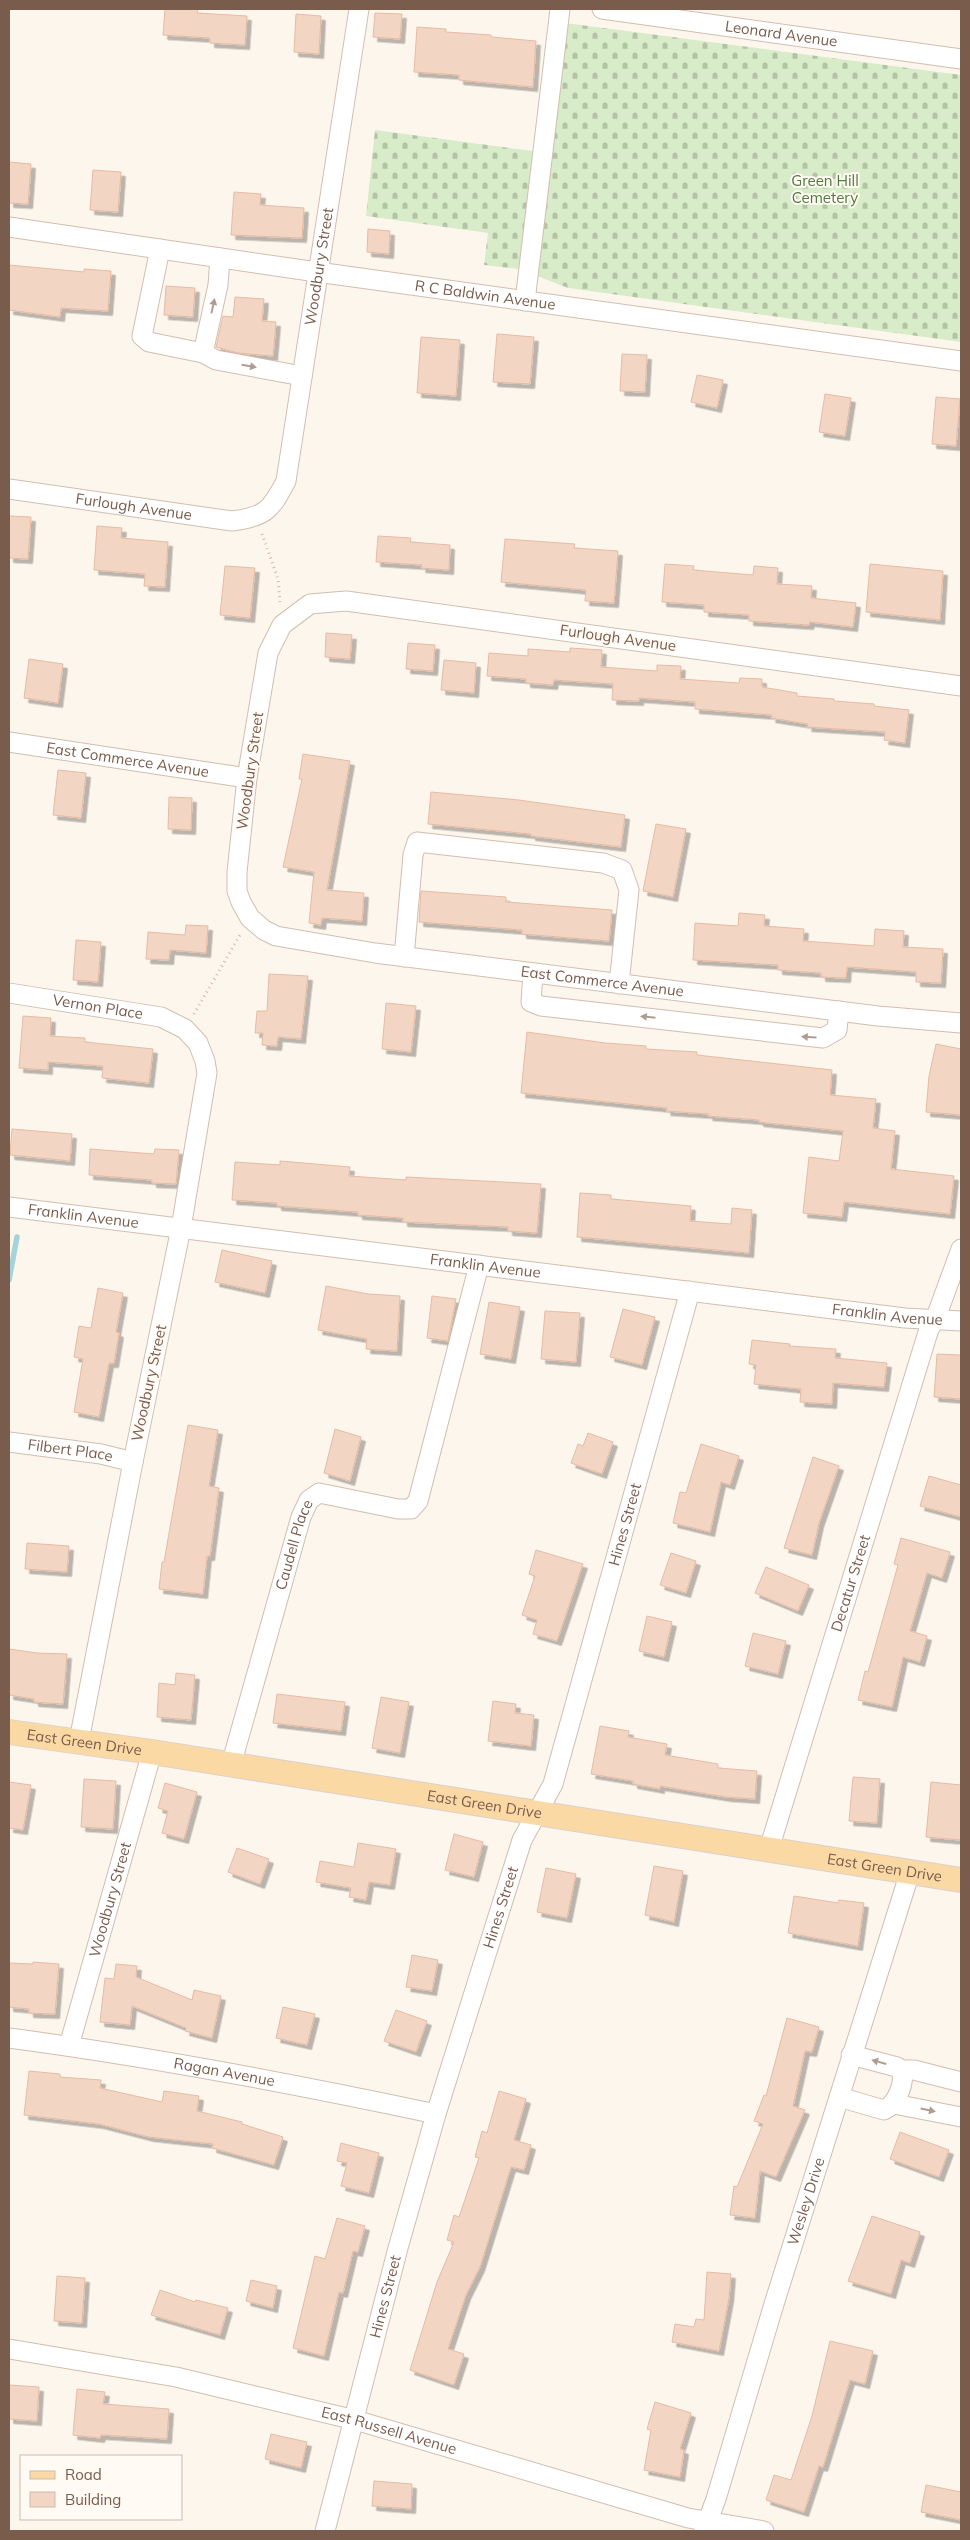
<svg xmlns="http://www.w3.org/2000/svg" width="970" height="2540" font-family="Mulish,sans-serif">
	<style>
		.cemetery { fill: url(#cemetery-stones) }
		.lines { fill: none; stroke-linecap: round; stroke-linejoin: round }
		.stream { stroke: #a5d3da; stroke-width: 5.5 }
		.building { fill: #f3d5c3; stroke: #e6bba3; filter: url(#shadow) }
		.minor-casing { stroke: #d1beb0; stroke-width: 21 }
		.major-casing { stroke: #dad1cd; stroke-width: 26 }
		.path { stroke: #d9b8a5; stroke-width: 3; stroke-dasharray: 1 4; stroke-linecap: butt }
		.minor { stroke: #fff; stroke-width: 19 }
		.major { stroke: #fbd9a5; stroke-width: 24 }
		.oneway { fill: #af9d94 }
		.labels { text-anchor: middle; stroke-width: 4; stroke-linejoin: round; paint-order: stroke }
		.street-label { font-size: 15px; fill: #7a5c4d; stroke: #fffaf3 }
		.park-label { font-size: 15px; fill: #537a41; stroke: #fffaf3 }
	</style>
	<defs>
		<pattern id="cemetery-stones" width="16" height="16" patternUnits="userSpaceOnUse" patternTransform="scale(1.25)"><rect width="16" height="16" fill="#d8ecc9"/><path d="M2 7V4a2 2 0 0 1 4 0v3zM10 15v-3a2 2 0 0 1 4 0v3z" fill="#b4c2a5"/></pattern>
		<filter id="shadow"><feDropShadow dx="4.5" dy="4.5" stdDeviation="0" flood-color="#0004"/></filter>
	</defs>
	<rect width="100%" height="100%" fill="#fdf6ec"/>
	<path class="cemetery" d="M550,21l411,54v267l-393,-54 -49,-19 -35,-4 4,-32 -122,-17 9,-86 158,21z"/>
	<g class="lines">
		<path class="stream" d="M9,1280l8,-43"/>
	</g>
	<g class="building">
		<path d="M165,9h33l-1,4 50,3 -2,29 -35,-2v-5l-47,-3z"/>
		<path d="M375,13l27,1 -2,25 -27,-2z"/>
		<path d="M296,14l25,2 -2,38 -25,-2z"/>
		<path d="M417,27l29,2v3l45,3v2l45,4 -3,46 -74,-7v-5l-45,-3z"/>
		<path d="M9,162l22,2 -3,40 -19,-1z"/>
		<path d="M93,170l28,2 -3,40 -28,-2z"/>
		<path d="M234,192l27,2 -1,11 44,3 -2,30 -71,-3z"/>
		<path d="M368,229l22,2 -1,23 -22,-2z"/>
		<path d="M9,265l75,7v-3l27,2 -3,40 -47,-3 -1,9 -51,-7z"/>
		<path d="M166,286l29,2 -2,29 -29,-2z"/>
		<path d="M235,297l29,2 -2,22 14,1 -3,34 -35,-3 -22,-6 7,-31 10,1z"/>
		<path d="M497,334l37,3 -4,47 -37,-2z"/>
		<path d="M421,337l39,3 -4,56 -39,-3z"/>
		<path d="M622,354l25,1 -2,37 -25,-1z"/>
		<path d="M697,375l26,5 -6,28 -26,-6z"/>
		<path d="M825,394l26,4 -6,38 -26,-4z"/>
		<path d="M936,397l24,2 -4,47 -24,-2z"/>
		<path d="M9,516l22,1 -3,42 -19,-1z"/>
		<path d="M97,526l25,2 -1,10 47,4 -3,45 -21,-1 1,-12 -51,-4z"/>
		<path d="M378,536l33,2 -1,4 40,3 -1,25 -28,-2 1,-3 -46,-3z"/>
		<path d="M505,539l70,5 -1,4 44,3 -4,52 -29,-2 1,-11 -85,-8z"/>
		<path d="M665,564l29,2 -1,4 60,5 1,-9 24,2 -1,16 35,2 -1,12 45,5 -3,24 -43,-5 -1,3 -60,-4v-6l-45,-3v-7l-42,-3z"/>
		<path d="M870,564l73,7 -3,49 -74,-8z"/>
		<path d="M225,566l30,2 -5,50 -30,-3z"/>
		<path d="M326,633l26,2 -2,24 -25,-2z"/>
		<path d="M408,643l27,2 -2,26 -27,-2z"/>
		<path d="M570,648l32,2 -1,17 56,4v-6l24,1 -1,13 59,4 1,-5 22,1v8l35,6v3l37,3v2l40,3v2l35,4 -4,33 -21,-3 1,-8 -78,-5 1,-3 -37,-6 1,-3 -77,-6v-7l-56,-4v3l-27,-1 1,-16 -59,-4 -1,5 -27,-2v-4l-39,-3 2,-23 39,3v-7l42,3z"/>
		<path d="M29,659l34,5 -5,39 -34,-5z"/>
		<path d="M444,660l32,3 -2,30 -33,-3z"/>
		<path d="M303,754l47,7 -23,129 37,3 -2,28 -40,-3 -1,7 -12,-2 5,-51 -31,-5 19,-88h-3z"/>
		<path d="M58,770l28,3 -5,45 -28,-3z"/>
		<path d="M431,792l88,8 106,15 -4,32 -90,-11v-2l-103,-10z"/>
		<path d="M169,797l23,1 -1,32 -23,-1z"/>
		<path d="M656,824l30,5 -13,68 -30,-6z"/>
		<path d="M421,891l85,6v5l106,8 -3,31 -87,-7v-4l-103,-8z"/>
		<path d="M739,913l26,2 -1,11 40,3 -1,12 71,5 1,-17 29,2 -1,16 40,2 -2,34 -25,-1v-10l-69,-5 -1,11 -25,-1v-4l-43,-3v-5l-85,-5 2,-37 43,3z"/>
		<path d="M186,925l22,1 -2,27 -36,-3 -1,10 -23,-1 2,-27 37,3z"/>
		<path d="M76,940l25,2 -3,40 -25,-2z"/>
		<path d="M269,974l39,2 -7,63 -23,-2 -1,9 -15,-1 1,-12h-8l2,-22h10z"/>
		<path d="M386,1003l30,3 -5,46 -29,-3z"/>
		<path d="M23,1016l28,2 -1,18 35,2v4l68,7 -4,34 -47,-5 1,-12 -55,-4v8l-29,-2z"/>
		<path d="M527,1032l78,11 41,3v3l51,3v3l135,15 -2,25 46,4 -3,29 22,3 -4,38 63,7 -4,38 -106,-12 -2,15 -39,-4 6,-56 30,4 4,-30 -84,-9v-2l-51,-4 1,-2 -43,-3 1,-3 -146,-15z"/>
		<path d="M936,1044l25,5v66l-35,-3 3,-36z"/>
		<path d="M12,1129l60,5 -2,27 -60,-6z"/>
		<path d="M90,1149l64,5 1,-5 24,1 -3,34 -24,-1v-3l-63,-5z"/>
		<path d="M280,1161l70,6 -1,9 57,4v-3l135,7 -4,49 -29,-2v-4l-105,-5v-4l-45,-3v-3l-81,-6v-3l-45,-3 3,-38 45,3z"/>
		<path d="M580,1193l31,2v4l80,7 -1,15 41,3 1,-16 20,2 -3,43 -172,-16z"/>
		<path d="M222,1250l50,11 -7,32 -50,-11z"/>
		<path d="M326,1286l42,8 32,2 -3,55 -31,-2 1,-10 -49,-9z"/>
		<path d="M98,1288l25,5 -7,39 3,1 -5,30h-5l-10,54 -25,-5 9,-53 -9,-2 5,-31 12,2z"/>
		<path d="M432,1296l24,3 -8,42 -21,-3z"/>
		<path d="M489,1302l31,5 -9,52 -31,-5z"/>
		<path d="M623,1309l32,8 -13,48 -32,-8z"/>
		<path d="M545,1311l35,2 -4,49 -35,-3z"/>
		<path d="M752,1340l38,4 -1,2 47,3 -1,9 52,5 -3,24 -51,-4 -1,21 -32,-2 1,-13 -47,-5 2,-19 -7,-1z"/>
		<path d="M937,1354l24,1v44l-27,-2z"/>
		<path d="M188,1425l30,5 -9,56 10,2 -9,68h-3l-4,38 -44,-5 3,-27h2z"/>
		<path d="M335,1429l26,8 -11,44 -26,-8z"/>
		<path d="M588,1433l25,9 -11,32 -31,-11 7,-19 5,2z"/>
		<path d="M701,1444l38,12 -9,29 -9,-3 -11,50 -37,-9 7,-31 6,1z"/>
		<path d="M813,1457l26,9 -20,57 -7,32 -28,-7z"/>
		<path d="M929,1476l32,9v32l-41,-11z"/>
		<path d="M901,1538l49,14 -8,26 -15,-5 -17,58 17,5 -7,26 -17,-5 -11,50 -34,-7 7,-29 3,1 30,-107 -4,-1z"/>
		<path d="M27,1543l42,3 -2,26 -42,-3z"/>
		<path d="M536,1550l47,14 -26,77 -24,-7 4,-14 -15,-5 13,-39 -6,-2z"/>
		<path d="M671,1553l25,8 -10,32 -26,-8z"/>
		<path d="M766,1567l43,18 -11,26 -43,-18z"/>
		<path d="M647,1616l25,6 -8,35 -25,-6z"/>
		<path d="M753,1633l33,8 -8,33 -33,-8z"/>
		<path d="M9,1649l28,4 30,1 -4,50 -29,-2v-3l-25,-4z"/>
		<path d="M176,1673l19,2 -4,45 -34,-3 2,-34 16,2z"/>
		<path d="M277,1694l68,8 -4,29 -68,-8z"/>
		<path d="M381,1697l28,5 -9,51 -28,-5z"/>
		<path d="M493,1701l23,3 -1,9 19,2 -3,31 -43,-5z"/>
		<path d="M600,1726l29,5 -1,6 39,7 -2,11 53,9v4l39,3 -2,28 -29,-2 -66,-11v3l-27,-5v-3l-42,-7z"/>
		<path d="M853,1777l27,2 -3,44 -28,-2z"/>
		<path d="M84,1779l32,2 -3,48 -32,-2z"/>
		<path d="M9,1782l22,3 -8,45 -14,-2z"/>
		<path d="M931,1782l30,3v55l-35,-3z"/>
		<path d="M165,1783l32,9 -13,47 -22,-6 6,-22 -10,-3z"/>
		<path d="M454,1834l29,8 -9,35 -29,-7z"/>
		<path d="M358,1843l38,6 -6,36 -21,-3 -3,18 -17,-3 2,-9 -35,-6 4,-21 34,6z"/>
		<path d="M237,1848l32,11 -9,25 -32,-12z"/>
		<path d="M654,1866l29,5 -9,51 -29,-7z"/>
		<path d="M546,1868l30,6 -9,44 -30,-6z"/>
		<path d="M794,1896l44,7 1,-3 25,3 -6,43 -70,-13z"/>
		<path d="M412,1955l26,5 -6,31 -26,-4z"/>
		<path d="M33,1962l26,2 -4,50 -26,-1v-4l-20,-2v-44l24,1z"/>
		<path d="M116,1964l21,2 -1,11 56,23 2,-10 27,6 -9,42 -27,-7 1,-3 -54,-22 -2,19 -30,-3 5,-44 9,1z"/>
		<path d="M283,2007l32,7 -8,31 -31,-7z"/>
		<path d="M396,2010l31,11 -11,31 -32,-11z"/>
		<path d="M787,2018l32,9 -7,25 -7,-1 -12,55 12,4 -29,67 -16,-6 -5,47 -25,-3 4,-29 3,1 26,-63 -9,-3 10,-26 2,1z"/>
		<path d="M29,2071l31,3v3l41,3 -1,8 62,14 2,-11 35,5 -2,15 45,11v2l41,13 -9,28 -62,-17 1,-4 -64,-7 -50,-13 -75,-9z"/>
		<path d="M499,2091l27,8 -12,41 17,5 -7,25 -13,-3 -31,100 -14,28 -18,54 16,5 -10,31 -44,-15 27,-88 17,-40 -7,-2 7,-25 5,2 20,-59 -4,-1 7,-26 5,2z"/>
		<path d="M900,2132l49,18 -10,27 -49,-18z"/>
		<path d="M341,2143l38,10 -10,40 -28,-7 6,-23 -10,-2z"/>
		<path d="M872,2216l48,16 -10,31 -9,-3 -10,34 -43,-13z"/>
		<path d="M337,2218l28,8 -7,26 -5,-1 -10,42 -4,-1 -15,64 -31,-8 22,-92 10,3z"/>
		<path d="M707,2272l24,2 -2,24 -10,53 -47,-9 3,-18 19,3 2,-8 8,1z"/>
		<path d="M57,2276l28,2 -3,45 -28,-2z"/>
		<path d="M251,2280l26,6 -4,22 -27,-7z"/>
		<path d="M160,2290l35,12 1,-2 32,8 -8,27 -69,-20z"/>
		<path d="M830,2341l43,10 -8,33 -15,-4 -27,87 -4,-1 -15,46 -38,-12 8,-25 17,5 21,-64z"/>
		<path d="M9,2385l30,2 -2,34 -28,-2z"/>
		<path d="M77,2389l28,3 -2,12 66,5 -2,30 -66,-4 -1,3 -27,-3z"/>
		<path d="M655,2402l36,11 -11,36 4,1 -4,27 -36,-7 7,-40 -4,-1z"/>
		<path d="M271,2434l36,8 -6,26 -36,-9z"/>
		<path d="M374,2481l38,3 -1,25 -39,-3z"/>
		<path d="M926,2485l35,7v28l-40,-8z"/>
	</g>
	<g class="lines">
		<defs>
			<g id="minor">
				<path id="s1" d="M602,9l359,50"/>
				<path id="s2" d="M9,227l308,45 644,89"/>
				<path d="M160,249l-18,87 7,6 54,11 13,7 86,16"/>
				<path d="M525,301l35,-292"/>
				<path d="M203,353l15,-68 2,-27"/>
				<path id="s3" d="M9,489l223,32c33,-4 39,-11 54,-40l73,-472"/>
				<path id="s4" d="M961,686l-615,-85 -36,3 -28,21 -14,28 -21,125 -10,94v19l4,11 9,16 14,12 12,6 99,17 503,63 83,7"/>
				<path id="s5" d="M9,742l238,36"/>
				<path d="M404,957l9,-102 4,-13 186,21 19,7 7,20 -10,94"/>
				<path d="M533,973l-2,29 10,4 282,32 14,-8 2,-19"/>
				<path id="s6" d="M9,993l152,24 24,12 13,14 7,18 2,12 -26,155 -48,234 -54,279"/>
				<path id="s7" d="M9,1207l896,111 56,3"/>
				<path id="s8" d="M9,1442l92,12 32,8"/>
				<path id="s9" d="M231,1765l70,-248 8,-17 10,-7 79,16h13l7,-8 61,-236"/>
				<path id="s10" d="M769,1849l160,-520 6,-9 26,-71"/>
				<path id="s11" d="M9,2038c144,19 286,46 427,76"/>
				<path id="s12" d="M69,2046l83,-294"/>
				<path d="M901,2070h13l47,12"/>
				<path d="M839,2097l45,13c12,-5 22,-27 17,-40l-4,-3 -46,-12"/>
				<path d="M894,2104l67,13"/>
				<path id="s13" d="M9,2349l167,28 179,43 333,98 76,13"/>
				<path id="s14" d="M325,2531l73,-283 38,-134 86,-274 31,-56 137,-493"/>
				<path id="s15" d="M704,2531l12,-32 58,-195 136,-432"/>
			</g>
			<g id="major">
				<path id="s16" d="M9,1732l143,20 809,128"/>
			</g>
		</defs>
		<use href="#minor" class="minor-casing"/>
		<use href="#major" class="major-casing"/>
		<g class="path">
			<path d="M262,534l16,45 2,23"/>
			<path d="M194,1014l46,-79"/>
		</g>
		<use href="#minor" class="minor"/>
		<use href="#major" class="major"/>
	</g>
	<defs><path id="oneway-solid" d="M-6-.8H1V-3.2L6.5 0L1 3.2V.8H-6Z" transform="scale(1.25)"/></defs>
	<g class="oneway">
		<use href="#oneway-solid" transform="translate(213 306) rotate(-78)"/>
		<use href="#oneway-solid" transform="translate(249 366) rotate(10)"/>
		<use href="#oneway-solid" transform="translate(648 1017) rotate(-174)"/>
		<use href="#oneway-solid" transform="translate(809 1037) rotate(-177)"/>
		<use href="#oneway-solid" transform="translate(879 2062) rotate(-164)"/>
		<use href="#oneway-solid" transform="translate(928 2110) rotate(12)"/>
	</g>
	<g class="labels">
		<g class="street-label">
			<text dy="5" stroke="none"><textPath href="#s1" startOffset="181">Leonard Avenue</textPath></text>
			<text dy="5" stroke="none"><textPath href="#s3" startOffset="514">Woodbury Street</textPath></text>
			<text dy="5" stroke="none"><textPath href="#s2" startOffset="481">R C Baldwin Avenue</textPath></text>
			<text dy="5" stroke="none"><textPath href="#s3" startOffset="126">Furlough Avenue</textPath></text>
			<text transform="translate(618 638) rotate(8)" y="5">Furlough Avenue</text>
			<text dy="5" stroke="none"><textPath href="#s5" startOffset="120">East Commerce Avenue</textPath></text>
			<text transform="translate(250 771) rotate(-82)" y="5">Woodbury Street</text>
			<text dy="5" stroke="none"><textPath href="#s4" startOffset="1355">East Commerce Avenue</textPath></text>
			<text dy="5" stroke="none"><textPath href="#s6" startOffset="90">Vernon Place</textPath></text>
			<text dy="5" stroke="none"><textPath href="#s7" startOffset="75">Franklin Avenue</textPath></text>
			<text dy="5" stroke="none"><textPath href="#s7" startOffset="480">Franklin Avenue</textPath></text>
			<text dy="5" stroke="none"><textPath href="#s7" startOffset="885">Franklin Avenue</textPath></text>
			<text transform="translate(149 1383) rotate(-78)" y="5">Woodbury Street</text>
			<text dy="5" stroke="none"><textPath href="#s8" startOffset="62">Filbert Place</textPath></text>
			<text dy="5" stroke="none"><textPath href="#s14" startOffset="1052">Hines Street</textPath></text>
			<text dy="5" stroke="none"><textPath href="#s9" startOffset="229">Caudell Place</textPath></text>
			<text dy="5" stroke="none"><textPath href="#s10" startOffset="278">Decatur Street</textPath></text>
			<text dy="5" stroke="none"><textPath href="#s16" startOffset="76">East Green Drive</textPath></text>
			<text dy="5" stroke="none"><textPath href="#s16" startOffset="481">East Green Drive</textPath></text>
			<text dy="5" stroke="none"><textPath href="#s16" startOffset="886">East Green Drive</textPath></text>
			<text dy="5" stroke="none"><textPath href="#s12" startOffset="152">Woodbury Street</textPath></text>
			<text dy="5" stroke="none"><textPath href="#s14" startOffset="648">Hines Street</textPath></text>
			<text dy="5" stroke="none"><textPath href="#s11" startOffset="218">Ragan Avenue</textPath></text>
			<text dy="5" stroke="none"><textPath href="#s15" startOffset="345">Wesley Drive</textPath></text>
			<text dy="5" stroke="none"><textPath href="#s14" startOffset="242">Hines Street</textPath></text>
			<text dy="5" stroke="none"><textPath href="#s13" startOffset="389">East Russell Avenue</textPath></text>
		</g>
		<g class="park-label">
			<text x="825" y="186">Green Hill<tspan x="825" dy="17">Cemetery</tspan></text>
		</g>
	</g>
	<rect width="970" height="2540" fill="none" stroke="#7a5c4d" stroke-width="20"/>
	<rect x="20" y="2455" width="162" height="65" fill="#fffaf3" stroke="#cabbb1"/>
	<rect x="30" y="2471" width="25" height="8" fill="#fbd9a5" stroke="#cabbb1"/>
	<text x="65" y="2480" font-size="15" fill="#7a5c4d">Road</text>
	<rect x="30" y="2492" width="25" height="15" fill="#f3d5c3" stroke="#cabbb1"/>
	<text x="65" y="2505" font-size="15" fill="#7a5c4d">Building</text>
</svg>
